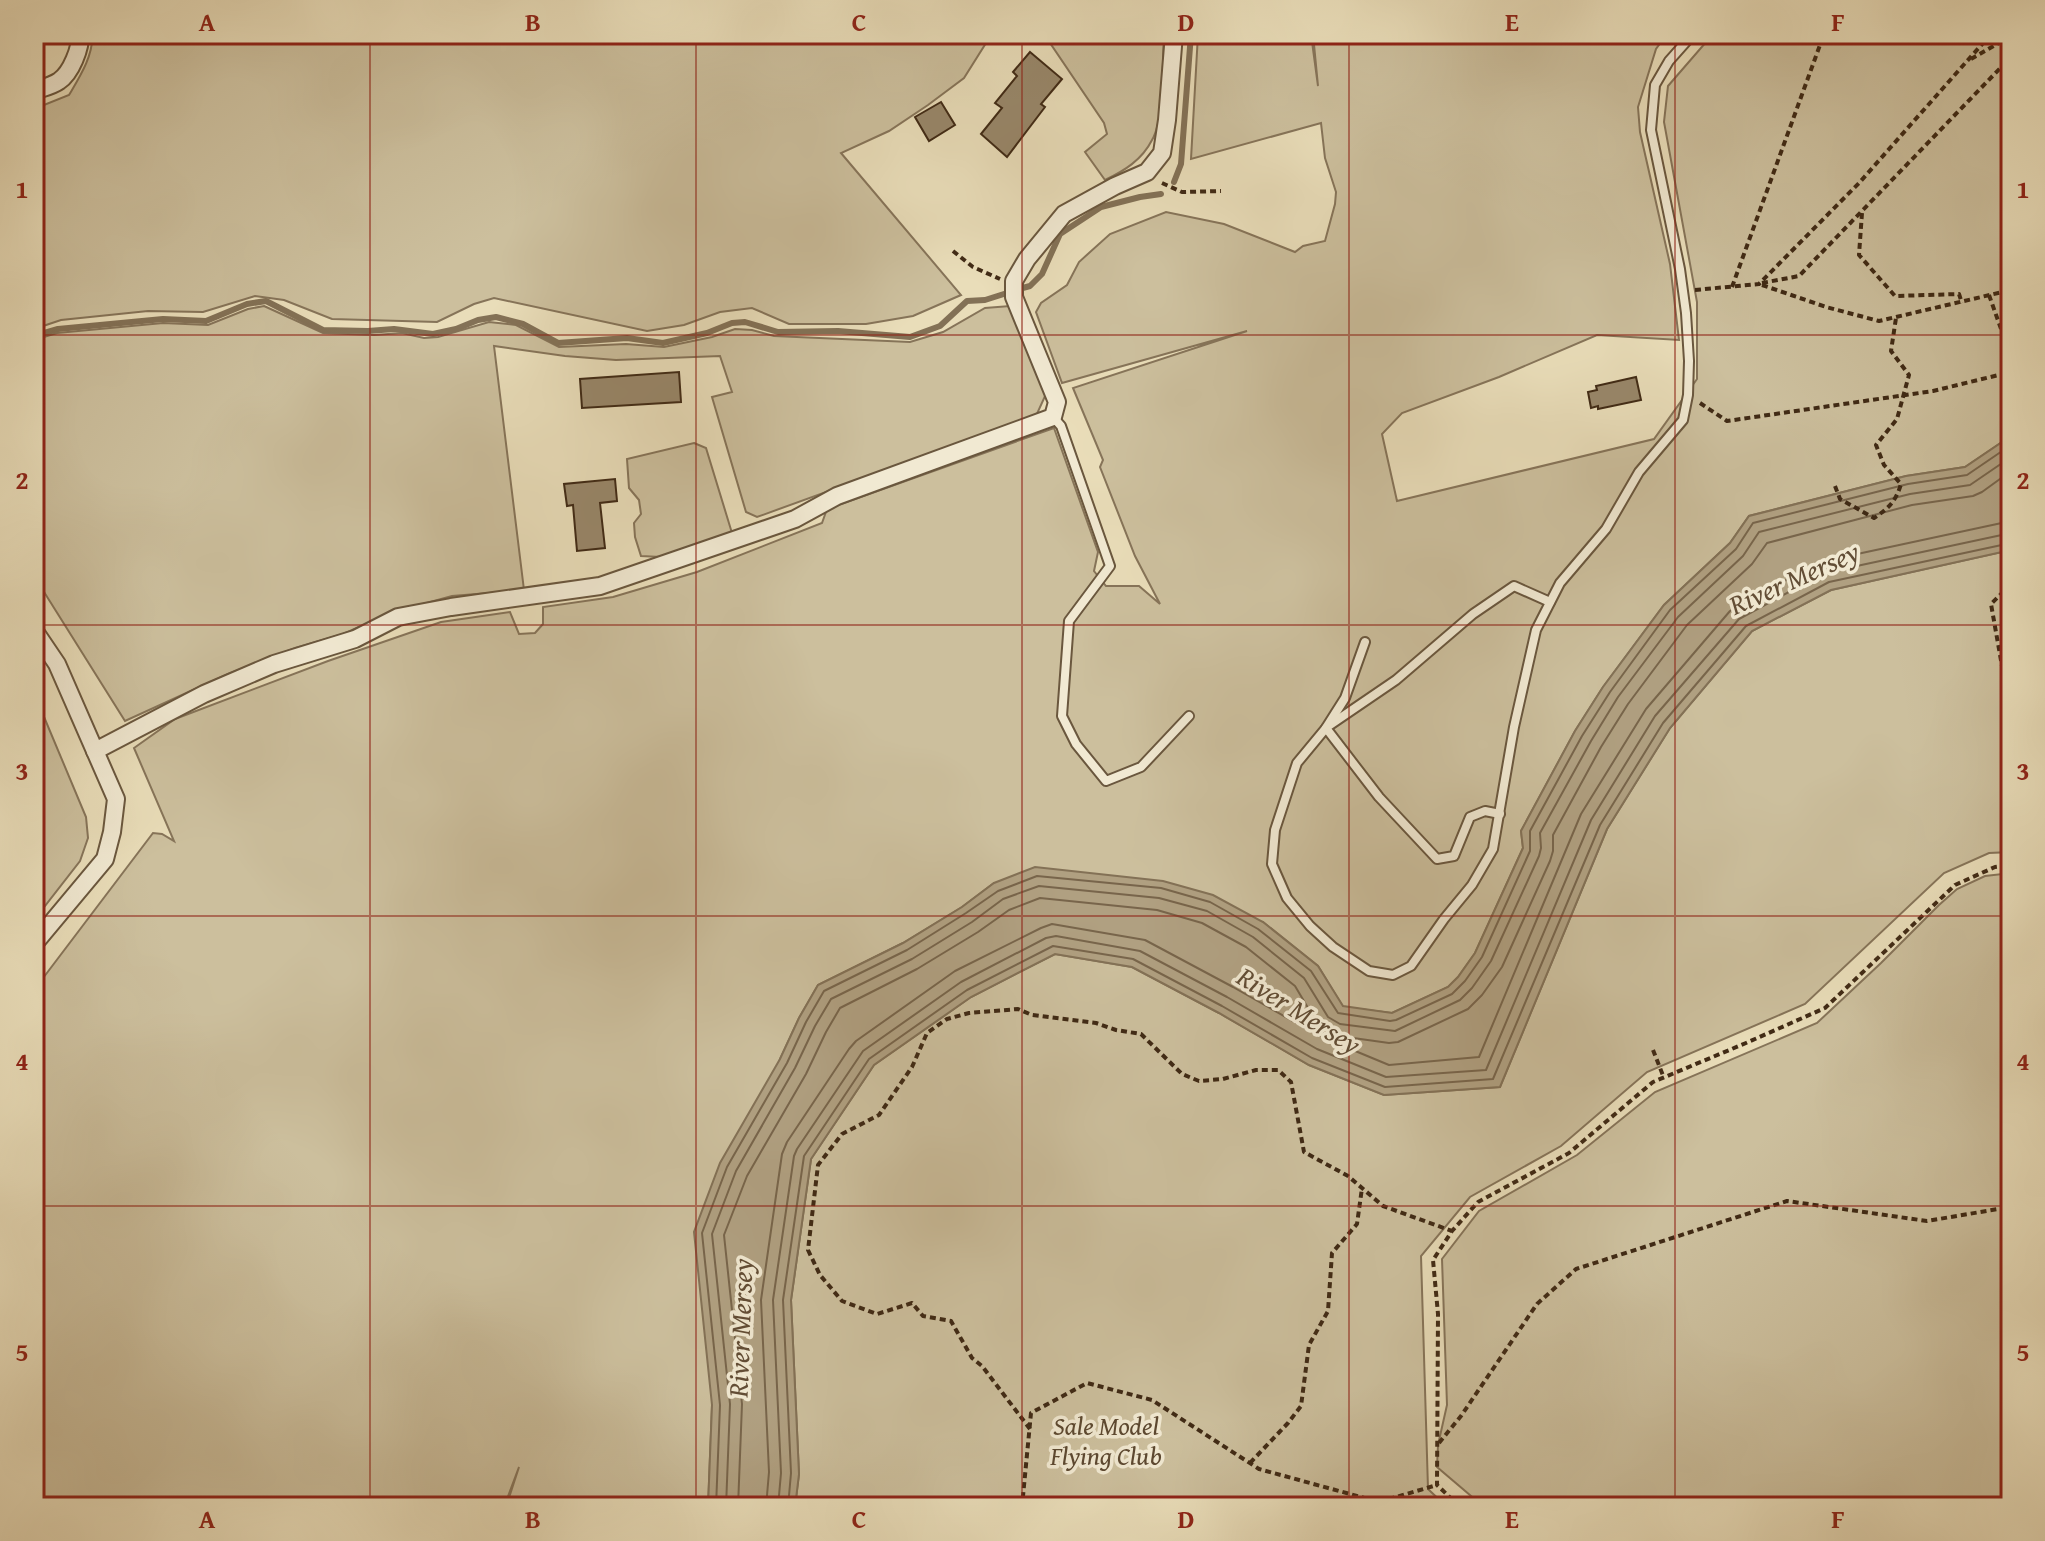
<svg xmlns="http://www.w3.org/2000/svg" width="2045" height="1541" font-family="'Gentium Book Plus',serif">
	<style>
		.green { fill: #ccbf9d; stroke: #867459; stroke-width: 2 }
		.water { fill: #b0a081; stroke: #837156; stroke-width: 2 }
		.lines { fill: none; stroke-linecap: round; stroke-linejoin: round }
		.shore { stroke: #78654b; stroke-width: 2 }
		.stream { stroke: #837156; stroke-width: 6 }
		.building { fill: #98876a; stroke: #402a15; stroke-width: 2 }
		.service-casing { stroke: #6a573e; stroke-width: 12 }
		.minor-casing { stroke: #6a573e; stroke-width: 20 }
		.path { stroke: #402a15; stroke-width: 4; stroke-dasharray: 6 4; stroke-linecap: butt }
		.service { stroke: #f1e9d2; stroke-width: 8 }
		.minor { stroke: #f1e9d2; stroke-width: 16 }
		.grid { fill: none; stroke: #8f2418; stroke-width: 2; stroke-opacity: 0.55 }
		.labels { text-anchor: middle; stroke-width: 7; stroke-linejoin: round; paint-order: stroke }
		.park-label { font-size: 26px; font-style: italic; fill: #5c4830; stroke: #f1e9d2 }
		.water-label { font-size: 28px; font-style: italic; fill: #624d35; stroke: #f1e9d2 }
		.neatline { fill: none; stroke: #8f2418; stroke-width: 3 }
		.grid-label { font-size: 26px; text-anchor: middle; font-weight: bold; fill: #8f2418 }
	</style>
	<rect width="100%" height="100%" fill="#e9ddb9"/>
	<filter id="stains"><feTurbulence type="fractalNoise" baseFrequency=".0025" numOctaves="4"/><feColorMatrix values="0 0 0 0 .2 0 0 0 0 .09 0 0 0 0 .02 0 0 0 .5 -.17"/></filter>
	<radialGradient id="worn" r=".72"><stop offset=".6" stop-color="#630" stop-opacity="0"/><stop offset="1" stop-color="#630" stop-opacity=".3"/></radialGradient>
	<g class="green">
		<path d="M92,34h897l-3,9 -22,35 -36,27 -39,26 -48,22 120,142 -48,21 -47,8h-77l-37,-16 -32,4 -36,13 -37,6 -153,-33 -20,6 -37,18 -105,-3 -48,-19 -29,-4 -52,16 -55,-1 -87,9 -27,9v-220l35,-14c10,-17 25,-40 23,-61z"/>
		<path d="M1038,34h126c-2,27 1,84 -12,106 -10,20 -28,31 -47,40l-20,-28 22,-18 -3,-11 -54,-80z"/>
		<path d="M1198,34h113l7,52 -5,-52h354l-11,15 -18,58 2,25 30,132 9,76 -82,-5 -98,42 -97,36 -20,21 15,67 257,-62 43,-60v-77l-33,-180 4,-36 45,-52h298v402l-46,31 -59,9 -157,40 -19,27 -66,62 -61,82 -28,44 -54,100 2,17 -48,105 -17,24 -10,10 -56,26 -49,-6 -25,-41 -55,-44 -269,-39 -32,24 -59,36 -85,42 -19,33 -19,41 -68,346 -4,102h-202l13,-40 -15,40h-470v-517l119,-157 9,1 12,7 -40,-93 41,-29 153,-58 113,-39 69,-10 9,22 16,-1 8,-9v-17l70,-10 84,-25 125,-49 5,-14 227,-81 44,124 -4,19 12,15h33l21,18 -25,-48 -35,-89 3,-7 -30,-72 174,-57 -185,52 -26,-71 5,-9 26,-18 12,-23 31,-28 56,-22 58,12 71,28 8,-6 22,-5 10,-37 1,-12 -11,-34 -4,-35 -130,36z"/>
		<path d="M264,306l59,27 51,2 28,-2 22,5 14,-1 51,-15 27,3 43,22 67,-3 38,3 48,-10 23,-8 17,1 22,6 136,6 33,-10 42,-24 25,-2 6,17 30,71 -10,22 -279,101 -11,-5 -34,-115 20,-5 -12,-36 -104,4 -51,-4 -71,-10 30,244 -72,6 -58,16 -51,22 -48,14 -67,26 -103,47 -91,-145v-236l23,-7 106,-10 45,2 40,-16z"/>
		<path d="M694,443l12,5 26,85 -71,24 -20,-1 -6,-19 -1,-14 7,-9 -2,-14 -10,-12 -2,-29z"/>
		<path d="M2011,550v302l-22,1 -45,20 -139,131 -158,68 -86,74 -91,51 -49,59 7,233 19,18h-652l4,-33 -8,-174 20,-141 63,-94 97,-68 84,-43 77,13 87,46 90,52 75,30 116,-8 107,-258 63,-101 82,-97 79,-41z"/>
		<path d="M34,693l52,124 2,21 -8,23 -46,59z"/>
		<path d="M2011,873v634h-527l-47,-40 1,-22 9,-40 -5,-146 37,-48 98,-56 78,-63 162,-69 64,-60 58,-58 18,-16 28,-13z"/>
	</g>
	<path class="water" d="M2011,436v114l-180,40 -79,41 -82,97 -63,101 -107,258 -116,8 -75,-30 -90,-52 -87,-46 -77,-13 -84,43 -97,68 -63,94 -20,141 8,174 -4,33h-87l4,-102 -18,-173 26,-69 60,-104 19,-41 19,-33 85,-42 59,-36 32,-24 41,-16 128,14 50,14 50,27 55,44 25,40 49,7 56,-26 10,-10 17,-24 48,-105 -2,-17 54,-100 28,-44 61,-82 66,-62 19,-27 157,-40 59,-9z"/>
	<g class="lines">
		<g class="shore">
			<path d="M2011,471l-29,21 -9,4 -61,9 -145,38 -15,21 -65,61 -59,79 -27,43 -48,88v16l-3,10 -48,106 -20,28 -14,14 -70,33 -9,1 -50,-7 -3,3v4l53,22 90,-8 102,-243 65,-105 84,-98 9,-6 81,-43 191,-41"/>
			<path d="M716,1507l4,-102 -18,-172 25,-66 60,-104 19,-41 18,-31 83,-41 59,-37 32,-22 39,-15 124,12 49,14 48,27 53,42 27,42 52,8 6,-1 56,-26 13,-13 17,-24 48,-106v-20l52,-95 28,-44 60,-82 66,-61 17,-26 155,-39 59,-9 44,-30"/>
			<path d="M726,1507l4,-103 -18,-170 24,-63 59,-103 20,-42 16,-27 81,-40 60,-37 31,-23 36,-13 120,12 48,13 46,26 51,41 24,39 12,7 55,7 65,-31 12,-12 19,-27 48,-105 2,-8 -1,-15 51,-92 27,-44 60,-80 65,-61 16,-24 151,-38 60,-9 41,-28"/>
			<path d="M738,1507l4,-103 -18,-169 23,-59 59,-102 20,-42 14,-24 77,-39 61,-37 31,-22 31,-12 117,12 45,13 44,24 49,39 22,37 7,7 -1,6h-4l-86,-49 -88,-47 -93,-16 -11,4 -86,43 -99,70 -7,8 -62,93 -5,12 -21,146 8,172 -3,35"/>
			<path d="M778,1507l3,-34 -8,-173 21,-144 3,-7 66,-98 98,-69 85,-44 10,-2 84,15 87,46 90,52 69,28 100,-7 105,-250 64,-104 84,-97 85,-46 187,-40"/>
			<path d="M788,1507l3,-34 -8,-173 21,-144 65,-97 98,-69 86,-44 80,13 89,47 90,52 73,29 108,-8 107,-254 63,-102 83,-97 83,-44 182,-39"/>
		</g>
		<g class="stream">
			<path d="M1174,182l7,-18 10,-130"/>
			<path d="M1019,289l11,-3 12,-12 18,-40 41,-27 39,-10 21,-3"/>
			<path d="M34,336l24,-7 105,-10 43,2 41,-17 19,-3 57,29 45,1 26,-2 39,5 23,-5 22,-9 18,-3 27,7 35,19 69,-5 36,5 44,-10 25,-10 13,-1 33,10 60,-1 72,6 30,-11 27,-25 18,-1 22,-7"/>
		</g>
	</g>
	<g class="building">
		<path d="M1030,52l32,27 -21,25 4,3 -38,50 -26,-23 21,-26 -7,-5 22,-27 -4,-4z"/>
		<path d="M941,102l14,23 -26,16 -14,-24z"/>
		<path d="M679,372l2,30 -99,6 -2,-29z"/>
		<path d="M1636,377l5,23 -43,9v-3l-7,2 -3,-16 9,-2 -1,-4z"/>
		<path d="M615,479l2,22 -17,2 5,45 -28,3 -4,-46 -6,1 -3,-22z"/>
	</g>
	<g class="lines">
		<defs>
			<g id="service">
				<path d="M1053,417l8,9 49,140 -41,55 -7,95 14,28 30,37 35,-14 48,-51"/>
				<path d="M1365,642l-20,56 -19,30 -29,35 -22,67 -3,34 15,34 23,28 23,21 36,24 24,4 18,-9 33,-47 28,-34 21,-36 21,-122 22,-97 24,-47 46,-54 33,-57 44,-52 5,-25 1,-34 -3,-48 -6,-44 -29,-139 4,-45 14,-24 24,-27"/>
				<path d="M1330,725l66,-45 77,-66 41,-28 36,16"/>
				<path d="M1326,728l53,69 58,62 17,-3 16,-39 15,-6 15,3"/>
			</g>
			<g id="minor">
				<path d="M34,91c8,-3 18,-5 25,-10 12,-8 22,-33 21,-47"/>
				<path d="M34,630l23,34 59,135 -4,33 -7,27 -71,85"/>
				<path d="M95,751l109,-57 70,-30 81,-25 43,-22 53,-10 149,-21 195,-67 42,-23 216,-79 4,-15 -43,-105v-16l13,-22 37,-45 51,-28 32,-14 15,-19 5,-33 7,-86"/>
			</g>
		</defs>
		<use href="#service" class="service-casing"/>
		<use href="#minor" class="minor-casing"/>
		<g class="path">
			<path d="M1971,59l40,-23"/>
			<path d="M1162,183l20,9 39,-1"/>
			<path d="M1862,213l-3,42 36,41 64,-2 3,9"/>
			<path d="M953,251l20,16 27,12"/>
			<path d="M1762,283l37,-7 212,-219"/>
			<path d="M1762,285l64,22 53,14 132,-31"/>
			<path d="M1732,287l92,-253"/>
			<path d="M1695,290l64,-6 100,-101 132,-149"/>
			<path d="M1989,295l22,62"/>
			<path d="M2003,401l8,-35"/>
			<path d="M1700,403l27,18 206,-30 78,-19"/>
			<path d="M1835,486l5,13 34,19c15,-10 22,-17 27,-34l-17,-19 -8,-20 21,-26 12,-44 -18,-24 5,-33"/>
			<path d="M2011,584l-20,20 11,62 9,12"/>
			<path d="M1653,1050l11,28"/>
			<path d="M1030,1429l-48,-63 -10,-8 -21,-37 -28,-5 -11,-13 -35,11 -35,-13 -22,-26 -12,-25 10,-85 24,-31 37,-19 33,-48 15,-34 20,-14 22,-6 49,-4 14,6 64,8 20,7 25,4 41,40 17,7 24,-2 33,-9h22l13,12 13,70 44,24 35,30 69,25"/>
			<path d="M1439,1443l22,-27 76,-112 39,-35 211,-68 140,20 77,-13 7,-4"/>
			<path d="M1250,1463l38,-40 13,-17 8,-61 19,-34 4,-58 25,-29 5,-36"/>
			<path d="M1379,1502l58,-17"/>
			<path d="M1028,1507l-5,-11 8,-83 56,-30 65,17 107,69 120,33 -4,5"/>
			<path d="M1460,1507l-23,-22 1,-171 -5,-54 19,-29 26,-29 91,-49 84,-71 93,-39 79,-35 130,-123 40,-18 16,-2"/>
		</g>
		<use href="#service" class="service"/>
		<use href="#minor" class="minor"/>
	</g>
	<path class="grid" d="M370,34v1473M696,34v1473M1022,34v1473M1349,34v1473M1675,34v1473M34,335h1977M34,625h1977M34,916h1977M34,1206h1977"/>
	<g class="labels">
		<g class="park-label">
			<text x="1106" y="1435">Sale Model<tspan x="1106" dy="30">Flying Club</tspan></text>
		</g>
		<g class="water-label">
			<text transform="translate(1794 578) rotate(-24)" y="10">River Mersey</text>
			<text transform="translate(1299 1010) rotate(32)" y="10">River Mersey</text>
			<text transform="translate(740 1328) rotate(-88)" y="10">River Mersey</text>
		</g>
	</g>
	<rect width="2045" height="1541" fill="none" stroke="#e9ddb9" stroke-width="88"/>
	<rect x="44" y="44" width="1957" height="1453" class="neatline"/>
	<g class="grid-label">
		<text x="207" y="31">A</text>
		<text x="533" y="31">B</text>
		<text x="859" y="31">C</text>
		<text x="1186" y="31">D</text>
		<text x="1512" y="31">E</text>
		<text x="1838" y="31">F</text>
		<text x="22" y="198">1</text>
		<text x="2023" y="198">1</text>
		<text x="22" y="489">2</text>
		<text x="2023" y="489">2</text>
		<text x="22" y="780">3</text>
		<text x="2023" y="780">3</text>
		<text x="22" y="1070">4</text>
		<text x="2023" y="1070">4</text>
		<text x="22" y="1361">5</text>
		<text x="2023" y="1361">5</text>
		<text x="207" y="1528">A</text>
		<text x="533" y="1528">B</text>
		<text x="859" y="1528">C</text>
		<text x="1186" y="1528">D</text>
		<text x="1512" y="1528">E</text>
		<text x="1838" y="1528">F</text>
	</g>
	<rect width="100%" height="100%" filter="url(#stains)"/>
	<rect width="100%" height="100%" fill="url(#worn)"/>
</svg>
